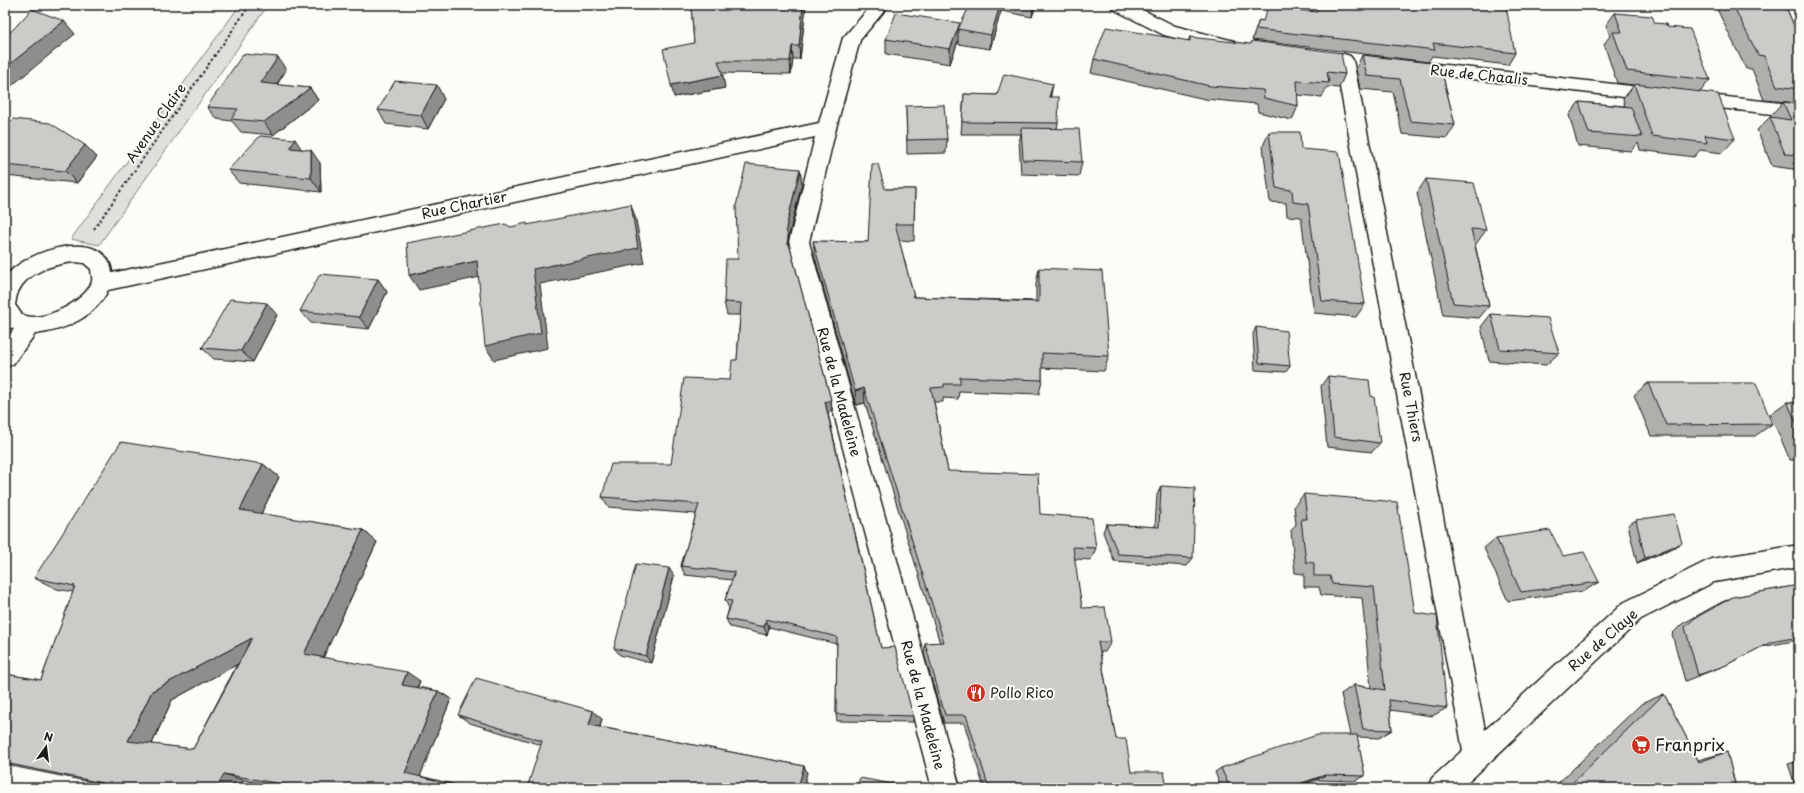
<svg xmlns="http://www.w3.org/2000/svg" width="1804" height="793" font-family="'Playpen Sans',sans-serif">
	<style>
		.green { fill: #e0dfdb; stroke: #7e7e7c }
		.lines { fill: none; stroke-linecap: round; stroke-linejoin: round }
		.minor-casing { stroke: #1c1c1c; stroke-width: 3 }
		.path { stroke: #1c1c1c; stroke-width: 2; stroke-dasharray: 2.5 2.5; stroke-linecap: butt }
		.minor { fill: #fdfcf7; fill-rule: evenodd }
		.wall { fill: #afafac; stroke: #1c1c1c; fill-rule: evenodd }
		.shaded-wall { fill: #8f8e8c; stroke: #1c1c1c }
		.building { fill: #cccbc8; stroke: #1c1c1c; fill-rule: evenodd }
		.labels { text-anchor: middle; stroke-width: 4; stroke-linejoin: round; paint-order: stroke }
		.street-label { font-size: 14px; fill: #1c1c1c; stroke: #fdfcf7 }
		.poi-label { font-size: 14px; fill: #1c1c1c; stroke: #fdfcf7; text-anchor: start }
		.near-poi-label { font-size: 17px; fill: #1c1c1c; stroke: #fdfcf7; text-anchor: start }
	</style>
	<rect width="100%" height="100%" fill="#fdfcf7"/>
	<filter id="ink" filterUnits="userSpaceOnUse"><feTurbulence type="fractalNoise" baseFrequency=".025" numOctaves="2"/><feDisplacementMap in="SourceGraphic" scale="8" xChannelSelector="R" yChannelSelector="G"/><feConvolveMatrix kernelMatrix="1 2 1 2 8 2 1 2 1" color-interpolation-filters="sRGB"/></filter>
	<g filter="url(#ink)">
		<path class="green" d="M240,5h28l-169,240 -28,-6z"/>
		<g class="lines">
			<defs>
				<g id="minor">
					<path d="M872,5h17l-29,35 -24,88 -27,114 151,546h-28l-143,-546 26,-105 -707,153c-13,27 -44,41 -73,44l-22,30 -8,3v-26l9,-12 -6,-2 -3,-4v-45c17,-27 102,-54 107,-5l707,-150 24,-85zM74,262l10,1 7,6c0,4 2,9 1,12 -4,19 -53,45 -70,33 -3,-2 -5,-7 -7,-9 1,-4 1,-9 3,-13 9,-20 36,-28 56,-30z"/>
					<path d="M1111,5h22l42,21 59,15 3,4 -3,4 -6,2 -64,-16 -51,-26z"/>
					<path d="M1344,54l6,2 3,4 132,670 138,-127 88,-44 88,-14v22l-85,15 -73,37 -179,169h-34l4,-10 31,-28 -128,-690 3,-4z"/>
					<path d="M1411,61l246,28 6,2 3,4 -3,4 -6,2 -252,-30 -3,-4 3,-4z"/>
					<path d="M1691,93l108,12v12l-114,-13 -3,-5 3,-5z"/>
				</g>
			</defs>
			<use href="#minor" class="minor-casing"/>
			<path class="path" d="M94,229l156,-224"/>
			<use href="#minor" class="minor"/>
		</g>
		<g class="wall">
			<path d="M691,5h115l-6,54h-7l-2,15 -69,-1 3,15 -51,9 20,-54z"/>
			<path d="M970,5h66l-4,12 -31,-6 -11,38 -32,-5v-3l-8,23 -64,-10v-15l74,-12z"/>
			<path d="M1311,5h175l29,48 -7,12 -76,-9 -4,6 -176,-22 7,-20 4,1 49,-9z"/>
			<path d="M1715,5h70l14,32v66l-35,-3 -12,-31h-6z"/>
			<path d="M1615,13l40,10 12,4 43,53 -10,12 35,47 -13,14 -22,-3 -6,7 -54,-7 -2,-7 -7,8 -53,-5 -9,-31 10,-13 46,4 -2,-7 11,-14 -17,-2 -13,-39 6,-8 -4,-11z"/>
			<path d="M1190,37l155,37 -6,14 -12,-1 -5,10 -25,-2 1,11 -6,14 -34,-8 -1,-8 -52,-5 -114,-26 3,-14 94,-18z"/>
			<path d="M1362,55l78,9 15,61 -8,13 -45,-4 -9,-42 -33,-3 -4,-20z"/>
			<path d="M286,70l-9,15 33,3 8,12 -45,35 -32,-3 -9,-11 -15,-2 -10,-12z"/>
			<path d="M964,94l33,1h54l-1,2 8,26 -1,6 25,33 -3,14 -58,-2 -2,-32 2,-8h-60z"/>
			<path d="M444,99l-16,30 -42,-5 -8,-14z"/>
			<path d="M1783,102l16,2v66l-27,-4 -15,-36 13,-13h1v-2z"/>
			<path d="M906,106l41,33 -1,14 -39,1z"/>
			<path d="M5,127l80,18 12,12 -20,26 -72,-7z"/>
			<path d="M1269,132l32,17 64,155 -9,13 -42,-4 -13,-96 -14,-1 -1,-13 -16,-1 -7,-56z"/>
			<path d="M302,149l18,14 1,29 -82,-9 -11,-13z"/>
			<path d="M1426,179l60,51 -10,14h-1l14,62 -10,12 -36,-3 -26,-122z"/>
			<path d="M802,183l-14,56 1,5 42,156 1,12 -4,1 53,235 32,68v6l-76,-1 -1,-7 1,-70 -68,-17 -2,8 -37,-8 -4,-8 3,-11 -4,-8 7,-20 -47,-5 -4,-9 15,-52 -88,-7 -6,-10 69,-33 59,-84 7,-20 3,-45h-13l-3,-13 14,-43z"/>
			<path d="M885,189h30l-1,52 -15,-1 15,57 122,4v-17l3,-16 70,88 -5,15 -62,-3v12l-3,14 -80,-3 -1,8 -15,-1v4h-9l14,69 92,43 56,34 -5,12 -17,-1 8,49 29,34 -6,10h-5l16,87 15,33 36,16h-183l-20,-65h-20l-20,-70 1,-10h15l-75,-240 -9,2 -41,-148 -2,-16 55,1z"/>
			<path d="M378,279l9,13 -18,37 -58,-6 -11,-12z"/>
			<path d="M1491,314l68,39 -13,12 -57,-4 -8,-34z"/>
			<path d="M277,315l-24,47 -39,-3 -12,-11z"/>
			<path d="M1256,327l34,39 -4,6 -31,-2 -2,-36z"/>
			<path d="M1328,376l43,20 9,47 -8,9 -45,-5 -6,-61z"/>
			<path d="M1648,383l124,41 -17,12h-104l-17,-41z"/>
			<path d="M1787,402l12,1v57h-9l-20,-46z"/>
			<path d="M263,464l16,13 -18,37 102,16 14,12 -54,116 97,23 -2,6 20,4 13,8 -31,77 48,12h-181l-44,-8 -137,5 -85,-17 -16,-4v-19l2,-4h-2v-67l36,6 32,-88 -16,-3 -23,-11zM237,664l-44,85 -41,-5 20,-44z"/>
			<path d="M1161,486l32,72 -6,8 -73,-5 -11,-29 3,-8 49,3 2,-32z"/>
			<path d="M1304,494l111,119 32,95 -15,8 -42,-6 2,20 -13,8 -22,-1 8,39 -10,5 -39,-1 -23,8h-72l-6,-16 6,-4 129,-33 -9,-41 13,-9 17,3 -9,-90 -41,-3 -2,-8h-15v-13l-9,-1 -4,-42 5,-7 -2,-18z"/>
			<path d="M1636,520l46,23 -8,5 -37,15 -9,-38z"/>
			<path d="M1496,538l67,18 36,26 -15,9 -76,10 -24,-53z"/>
			<path d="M674,576l-23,87 -31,-8 -6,-7z"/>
			<path d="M1799,585v55l-38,7 -37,19 -39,15 -13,-47 10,-10 38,-21 13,-6z"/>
			<path d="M1664,694l34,66 29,-8 9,36h-183l88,-84z"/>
			<path d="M458,715l144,4 -2,8 204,39 3,7 -266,-28 -71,-22z"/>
			<path d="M1799,761v27h-3l-8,-24z"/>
		</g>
		<g class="shaded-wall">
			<path d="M803,5h3l-6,54 -1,-13z"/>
			<path d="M1000,5h2l-1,6 -11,38 1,-14z"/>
			<path d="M1033,5h3l-4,12z"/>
			<path d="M64,21l11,13 -70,57v-23z"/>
			<path d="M960,23l-1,7 -1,-1v12l-8,23v-15z"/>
			<path d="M792,46l1,13 -2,15 -1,-13z"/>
			<path d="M278,57l8,13 -17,26 -8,-13z"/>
			<path d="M723,75l2,13 -51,9 -3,-12z"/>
			<path d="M1053,84l-2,11 -4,13 2,-11z"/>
			<path d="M437,85l7,14 -16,30 -7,-14z"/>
			<path d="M310,88l8,12 -45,35 -9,-13z"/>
			<path d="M295,139l9,14 -14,-5z"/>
			<path d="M85,145l12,12 -20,26 -12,-12z"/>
			<path d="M311,150l9,13 1,29 -10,-14z"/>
			<path d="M800,169l2,14 -14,56 2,12 -3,-7 -1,-16z"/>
			<path d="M631,204l5,16 8,43 -104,21 8,64 -54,12 -9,-14 48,-77z"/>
			<path d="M477,261l8,15 -66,14 -10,-15z"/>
			<path d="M378,279l9,13 -18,37 -10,-12z"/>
			<path d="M267,303l10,12 -24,47 -12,-11z"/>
			<path d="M864,388l1,15 -9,2 -1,-14z"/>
			<path d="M831,400l1,12 -5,1 -2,-11z"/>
			<path d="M263,464l16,13 -22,45 -17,-12z"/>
			<path d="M363,530l14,12 -57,122 -16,-10z"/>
			<path d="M1682,543l-8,5 -37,15 8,-5z"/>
			<path d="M669,568l5,8 -23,87 -5,-7z"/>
			<path d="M766,619l3,8 -2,8 -3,-8z"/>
			<path d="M252,638l17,9 -97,53 -22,48 -22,-7 24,-50z"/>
			<path d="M407,672l13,9 -5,12 -13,-8z"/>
			<path d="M438,691l13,8 -32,80 -14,-6z"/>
			<path d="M593,711l9,8 -4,14 -9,-8z"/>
			<path d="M804,766l3,7 -4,15h-5z"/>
			<path d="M224,774l19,6 -4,8h-23z"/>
			<path d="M1325,775l-9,5 -23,8h-4z"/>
		</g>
		<g class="building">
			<path d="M691,5h112l-4,41h-7l-2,15h-72l5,14 -52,10 -8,-36 31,-6z"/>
			<path d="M970,5h30l-9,30 -33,-6z"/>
			<path d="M1317,5h169l20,2 9,46 -82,-10 2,7 -179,-21 3,-9 4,1 5,-14 49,5z"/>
			<path d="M1733,5h52l14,32v52l-22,-3 -13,-30 -6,-1z"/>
			<path d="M32,9l32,12 -59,47v-30z"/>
			<path d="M896,13l64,10 -10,26 -64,-10z"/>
			<path d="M1615,13l37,3 3,7 11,1 1,3 23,2 20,51 -83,-9 -14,-39h9z"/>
			<path d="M1106,27l84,14v-4l61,7 1,-3 89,12 4,21 -18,-2 2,11 -32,-2 1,25 -34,-8 -1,-8 -53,-4 -116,-27z"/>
			<path d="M243,54l35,3 -17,26 49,5 -46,34 -33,-3 7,-10 -31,-2z"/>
			<path d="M1362,55l78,9 15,61 -45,-4 -10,-42 -33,-3z"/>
			<path d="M1004,74l49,10 -4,13h10l-1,26 -96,-1 2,-28 33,1z"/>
			<path d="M395,81l42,4 -16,30 -43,-5z"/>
			<path d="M1634,84l84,10 17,45 -30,-4 2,8 -55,-7z"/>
			<path d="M1579,102l52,5 11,30 -53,-4z"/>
			<path d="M1783,102l16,2v51l-14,-1 -15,-37 21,3z"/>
			<path d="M944,105l3,34 -40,1 -1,-34z"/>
			<path d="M13,119l37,4 35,22 -20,26 -60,-6v-38z"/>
			<path d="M1021,128l58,1 3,33 -59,-2z"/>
			<path d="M1269,132h31l1,17 38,3 26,152 -43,-3 -14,-97 -15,-2 -1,-12 -16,-2z"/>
			<path d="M260,136l35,3 -5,9 21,2v28l-83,-8z"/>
			<path d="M746,164l54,5 -14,59 2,10 -1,6h2l42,156 -6,2 56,246 14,-1 18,69 -77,-2 1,-77 -71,-18 -2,8 -38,-8 6,-18 -7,-1 10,-28 -54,-6 18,-62 -97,-7 9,-33h60l13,-86 46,2 2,-20h5l4,-57 -17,-1 2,-43h12l-2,-53z"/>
			<path d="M872,164h6l7,25h30l-1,35h-19l19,73 125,5v-34l63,3 7,85 -67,-3v27l-82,-3v7h-16v3l-13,1 17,83 90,3 2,40 52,4 4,30 -23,-1 9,61 23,-1 6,35h-13l18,97h10l5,33h33l3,16h-178l-23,-73h-21l-20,-72 19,-1 -80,-254 -9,3 -42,-150 55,1z"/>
			<path d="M1426,179l48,4 12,47 -15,-1 18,77 -36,-3z"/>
			<path d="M631,204l7,44 -105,21 8,64 -56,13 -8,-85 -68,14 -2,-32 98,-19 6,3 16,-4v2z"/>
			<path d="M320,274l58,5 -19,38 -59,-6z"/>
			<path d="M230,299l37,4 -26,48 -39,-3z"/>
			<path d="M1491,314l57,4 11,35 -59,-4z"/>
			<path d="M1256,327l30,4 4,35 -31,-3z"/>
			<path d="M1328,376l41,4 2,16 3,1 6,46 -46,-6z"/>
			<path d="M1648,383h108l16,41 -106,1z"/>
			<path d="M1787,402l12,1v25z"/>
			<path d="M121,442l142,22 -23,46 123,20 -59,124 103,18 -5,13 36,6 -33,82 63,15h-164l-80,-14 -8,14h-106l-5,-1 2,-3 -102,-21v-18l3,-6 -3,-1v-64l36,6 34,-94 -41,-8zM252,638l-59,111 -65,-8 24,-50z"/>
			<path d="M1161,486l34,2 -2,70 -75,-4 -12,-30 53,3z"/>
			<path d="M1304,494l93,8 18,111 22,3 10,92 -58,-8 3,30 -29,-1 -9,-44 31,5 -11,-103 -42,-3 -2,-8h-16v-13l-8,-1 -5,-43h6z"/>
			<path d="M1674,514l8,29 -37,15 -9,-38z"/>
			<path d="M1550,530l13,26 21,-4 15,30 -78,10 -25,-54z"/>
			<path d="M636,564l33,4 -23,88 -32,-8z"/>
			<path d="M1799,585v52l-28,5 -47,24 -26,9 -13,-48 10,-9 38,-21z"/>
			<path d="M476,678l117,33 -4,14 215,41 -6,22h-271l15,-47 -84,-26z"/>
			<path d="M1664,694l35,68 28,-10 9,36h-169z"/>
			<path d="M1317,735h40l8,41 -40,-1 -35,12 1,1h-61l-9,-20z"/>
			<path d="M860,778l54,10h-58z"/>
		</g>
	</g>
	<defs>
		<symbol id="restaurant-disc" viewBox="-11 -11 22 22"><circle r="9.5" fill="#c8321e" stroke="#fdfcf7"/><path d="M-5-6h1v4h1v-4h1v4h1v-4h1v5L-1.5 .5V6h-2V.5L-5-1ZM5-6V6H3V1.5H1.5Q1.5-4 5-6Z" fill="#fff"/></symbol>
		<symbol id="supermarket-disc" viewBox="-11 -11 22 22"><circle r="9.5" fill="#c8321e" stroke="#fdfcf7"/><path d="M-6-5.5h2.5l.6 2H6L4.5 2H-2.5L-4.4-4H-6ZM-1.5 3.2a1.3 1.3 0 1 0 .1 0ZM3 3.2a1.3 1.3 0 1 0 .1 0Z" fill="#fff"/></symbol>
	</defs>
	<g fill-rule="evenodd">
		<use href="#restaurant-disc" x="965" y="682" width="22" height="22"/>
		<use href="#supermarket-disc" x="1630" y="734" width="22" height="22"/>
	</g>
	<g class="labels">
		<g class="street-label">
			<text transform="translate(1479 75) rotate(6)" y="5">Rue de Chaalis</text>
			<text transform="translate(156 123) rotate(-55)" y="5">Avenue Claire</text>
			<text transform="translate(464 205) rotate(-12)" y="5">Rue Chartier</text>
			<text transform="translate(839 392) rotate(75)" y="5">Rue de la Madeleine</text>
			<text transform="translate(1411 407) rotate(79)" y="5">Rue Thiers</text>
			<text transform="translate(1603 640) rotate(-41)" y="5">Rue de Claye</text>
			<text transform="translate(923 705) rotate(75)" y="5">Rue de la Madeleine</text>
		</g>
		<g class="poi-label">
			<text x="990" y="698">Pollo Rico</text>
		</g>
		<g class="near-poi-label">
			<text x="1655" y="751">Franprix</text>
		</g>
	</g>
	<rect width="1804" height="793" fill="none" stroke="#fdfcf7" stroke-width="20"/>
	<rect x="10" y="10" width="1784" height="773" fill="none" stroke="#1c1c1c" stroke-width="1.5" filter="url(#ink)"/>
	<g transform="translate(46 747) rotate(14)" stroke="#fdfcf7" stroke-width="3" paint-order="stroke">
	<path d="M0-3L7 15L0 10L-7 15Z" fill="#1c1c1c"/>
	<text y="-6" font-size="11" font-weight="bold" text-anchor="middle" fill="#1c1c1c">N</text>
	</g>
</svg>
